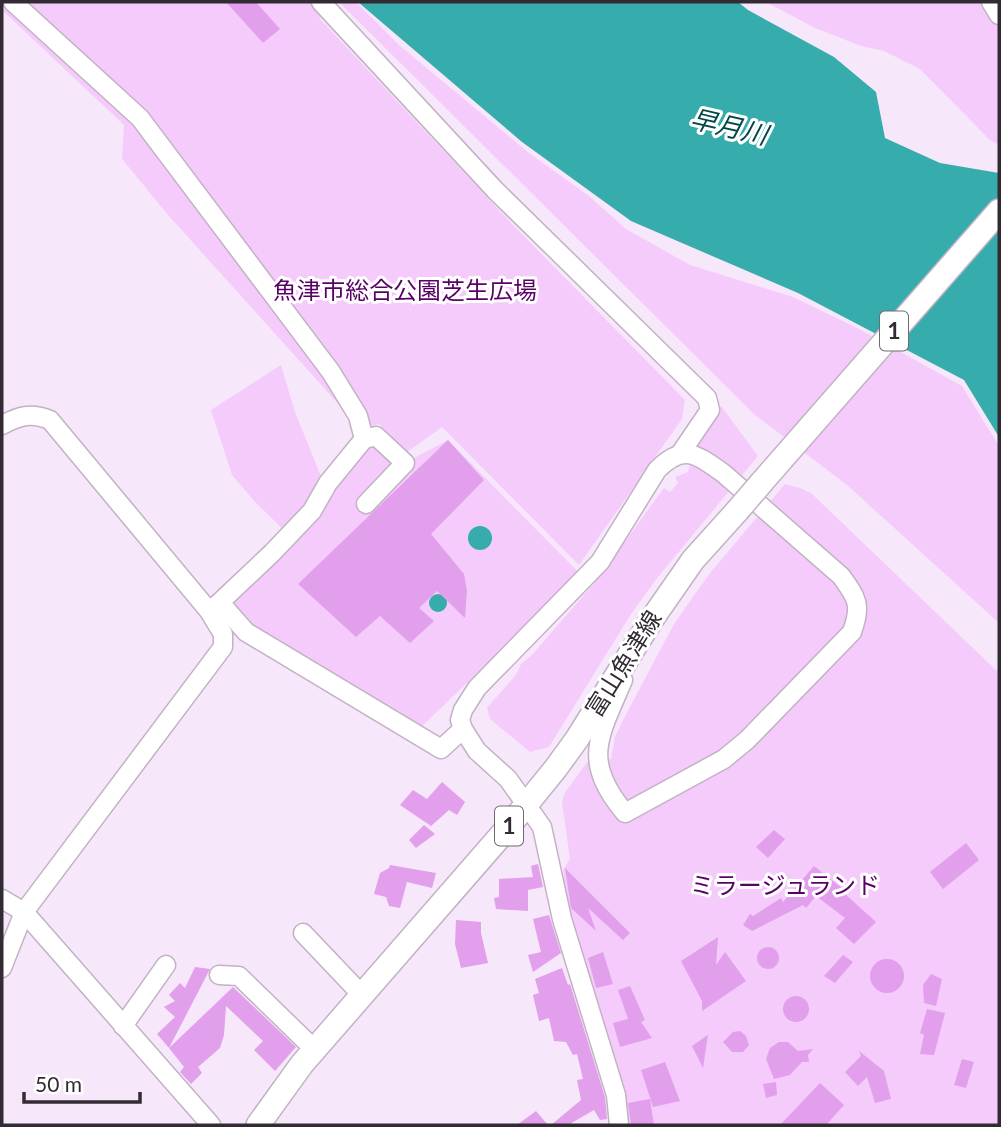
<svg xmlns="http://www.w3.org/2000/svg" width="1001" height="1127" font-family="Lato,'Noto Sans JP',sans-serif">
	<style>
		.green { fill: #f5cbfc }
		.water { fill: #36acad }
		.building { fill: #e19fec }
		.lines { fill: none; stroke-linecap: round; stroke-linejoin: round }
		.minor-casing { stroke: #c2b2c4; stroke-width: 21 }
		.major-casing { stroke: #c2b2c4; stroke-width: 26 }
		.minor { stroke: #fff; stroke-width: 18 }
		.major { stroke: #fff; stroke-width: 23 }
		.major-bridge-casing { stroke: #c2b2c4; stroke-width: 26; stroke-linecap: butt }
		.major-bridge { stroke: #fff; stroke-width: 23 }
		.labels { text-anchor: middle; stroke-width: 6; stroke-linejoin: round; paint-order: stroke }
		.shield { fill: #fff; stroke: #706b70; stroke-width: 2 }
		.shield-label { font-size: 23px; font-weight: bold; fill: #322b33 }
		.park-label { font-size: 24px; fill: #590265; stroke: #fff }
		.street-label { font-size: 24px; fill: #322b33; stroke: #fff }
		.water-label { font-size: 26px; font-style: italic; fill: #004848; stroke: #fff }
	</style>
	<rect width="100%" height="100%" fill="#f7e7fa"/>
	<g class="green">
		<path d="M2,2h314l4,17 193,206 172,175 -3,19 -103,146 -137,-138 -35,25 -28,-28 -19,4 -191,-212 -47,-57 2,-34 -122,-115z"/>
		<path d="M339,2h17l43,43 130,108 60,43 37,33 64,36 103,32 66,32 103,57 37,60v177l-152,-138 -92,-70z"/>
		<path d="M766,2h233v143l-9,-5 -70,-71 -36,-18 -23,-5 -46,-18z"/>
		<path d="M281,365l14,47 27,67 -14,28 -21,26 -32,-31 -23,-27 -21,-65z"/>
		<path d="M721,406l37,50 -100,121 -27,37 -82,133 -19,5 -40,-33 -3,-11 29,-33 5,-11 10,-8 66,-76 67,-92 6,4 8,-9 -3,-6 13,-5 9,-35z"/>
		<path d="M364,439l41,24 43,-23 132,134 -162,156 -200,-126z"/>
		<path d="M785,484l15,4 11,5 188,180v452h-373l-7,-56 -50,-153 -6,-46 7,-11 -8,-57 2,-8 24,-33 23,-2 4,-22 7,-15 52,-98 36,-51z"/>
	</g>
	<g class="water">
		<path d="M358,2h380l10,8 86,47 42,35 9,46 55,25 59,10v264l-35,-57 -166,-87 -167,-72 -109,-79z"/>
		<circle cx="480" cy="538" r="12"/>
		<circle cx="438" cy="603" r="9"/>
	</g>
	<g class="building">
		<path d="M226,2h30l24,27 -17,14z"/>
		<path d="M448,440l36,40 -53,54 33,40 3,17 -2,27 -28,-27 -18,17 15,13 -24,22 -30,-27 -24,21 -58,-53z"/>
		<path d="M442,782l23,20 -8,13 -8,-5 -18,16 -31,-21 13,-15 14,9z"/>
		<path d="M424,825l11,9 -19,14 -7,-8z"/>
		<path d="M774,830l11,9 -17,19 -12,-11z"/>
		<path d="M966,843l13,17 -36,29 -13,-17z"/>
		<path d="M538,864l5,23 -15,3v21l-32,-2 -2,-11 5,-1v-18l34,-2 -2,-11z"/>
		<path d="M390,865l46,8 -4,15 -25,-6 -7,26 -11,-2 -3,-9 -12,-3 6,-21 9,-5z"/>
		<path d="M814,866l33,26 -2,2 31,28 -22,22 -18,-16 9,-10 -29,-22 -10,12 -3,-3 -51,26 -9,-6 7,-11 3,2 28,-18 2,4z"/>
		<path d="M565,868l65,65 -7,7 -35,-32 8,23 -25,-23z"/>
		<path d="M549,915l12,38 -28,19 -5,-17 13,-3 -8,-33z"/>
		<path d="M456,920l25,2v11l7,30 -27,5 -6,-24z"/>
		<path d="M718,937l-2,28 9,-13 21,29 -44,30v-10l-21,-40z"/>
		<circle cx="768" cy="958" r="11"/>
		<path d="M603,952l10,32 -17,4 -8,-30z"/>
		<path d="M843,955l10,7 -18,21 -11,-7z"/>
		<circle cx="887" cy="976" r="17"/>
		<path d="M195,967l15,2 -41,79 -12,-14 18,-17 -11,-10 11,-6 -6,-6 11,-12 5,5z"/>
		<path d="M562,968l6,17 2,-1 35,113 2,22 -7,1 -6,-10 -26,15h-17l30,-25 -4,-20 6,-1 -6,-25 -4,1 -7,-13 -12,-1 -5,-23 -10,3 -6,-26 6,-2 -4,-14z"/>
		<path d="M931,974l11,5 -6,27 -12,-3 -1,-18z"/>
		<path d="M630,986l15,34 -4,2 11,16 -32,9 -7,-24 15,-4 -10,-29z"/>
		<path d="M233,987l63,60 -21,24 -21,-21 9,-9 -37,-35 -2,29 -4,13 -22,19 4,6 -11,11 -11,-12 4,-5 -15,-19z"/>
		<circle cx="796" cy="1009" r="13"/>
		<path d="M927,1009l18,4 -11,42 -14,-1 4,-19 -4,-2z"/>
		<path d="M740,1031l6,5 3,9 -6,7h-11l-9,-10 10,-10z"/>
		<path d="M708,1035l-5,33 -11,-22z"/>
		<path d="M779,1042h9l10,9 15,-2 -5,6 1,7h-7l-12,13 -16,4 -8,-20 4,-11z"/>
		<path d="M859,1051l25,20 7,28 -16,4 -8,-26 -9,9 -13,-14 16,-16z"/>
		<path d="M962,1059l12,3 -8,26 -12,-3z"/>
		<path d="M665,1062l15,39 -27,6 -12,-37z"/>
		<path d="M776,1082l1,13 -11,3 -3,-14z"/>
		<path d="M820,1083l24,22 -18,20h-46z"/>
		<path d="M650,1099l4,26h-23l-3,-22z"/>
		<path d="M536,1111l12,14h-31z"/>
	</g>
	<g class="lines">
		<defs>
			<g id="minor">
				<path d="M13,2l127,116 191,254 27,44 6,23 -36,44 -16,28 -40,42 -54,51 6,3 22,25 195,117 22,-20"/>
				<path d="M321,2l174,188 212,208 3,12 -30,44"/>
				<path d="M991,2l8,13"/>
				<path d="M2,425c17,-9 29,-13 48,-5l159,191"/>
				<path d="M364,439l12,-3 29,27 -39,41"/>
				<path d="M2,899l22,13 187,213"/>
				<path d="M303,933l58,61"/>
				<path d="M2,968l22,-56 199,-265v-13l-14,-23 9,-7"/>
				<path d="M219,975l20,1 75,73"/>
				<path d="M123,1026l43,-61"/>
				<path d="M619,1125l-3,-30 -54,-176 -20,-92 -34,-48 -31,-28 -14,-22 -3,-9 3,-10 14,-22 123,-126 57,-92c26,-27 39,-16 66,3l118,103c16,22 21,29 11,56l-105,108 -23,19 -99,54c-44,-53 -26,-76 -2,-133"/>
			</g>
			<g id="major">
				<path d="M762,482l237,-271"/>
				<path d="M258,1125l44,-61 202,-232 52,-64 21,-29 75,-120 41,-59 45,-50"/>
			</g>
		</defs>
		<use href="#minor" class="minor-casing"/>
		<use href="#major" class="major-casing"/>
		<use href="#minor" class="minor"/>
		<use href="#major" class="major"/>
		<defs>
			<path id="major-bridge" d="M738,510l24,-28"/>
		</defs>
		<use href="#major-bridge" class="major-bridge-casing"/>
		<use href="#major-bridge" class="major-bridge"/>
	</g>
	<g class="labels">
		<g class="shield">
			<rect x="880" y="311.5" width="28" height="39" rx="5"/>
			<rect x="495" y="806.5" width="28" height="39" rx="5"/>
		</g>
		<g class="shield-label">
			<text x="894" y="339">1</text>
			<text x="509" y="834">1</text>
		</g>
		<g class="park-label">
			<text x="405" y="299">魚津市総合公園芝生広場</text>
			<text x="785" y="894">ミラージュランド</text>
		</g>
		<g class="street-label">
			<text transform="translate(624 664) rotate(-58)" y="8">富山魚津線</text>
		</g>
		<g class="water-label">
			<text transform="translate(729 127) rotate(13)" y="9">早月川</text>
		</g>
	</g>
	<rect width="1001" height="1127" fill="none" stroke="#322b33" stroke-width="7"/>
	<path d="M24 1092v10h116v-10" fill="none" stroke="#322b33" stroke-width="3.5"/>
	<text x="35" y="1092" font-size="21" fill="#322b33" stroke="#ffffff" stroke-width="5" paint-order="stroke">50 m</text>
</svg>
